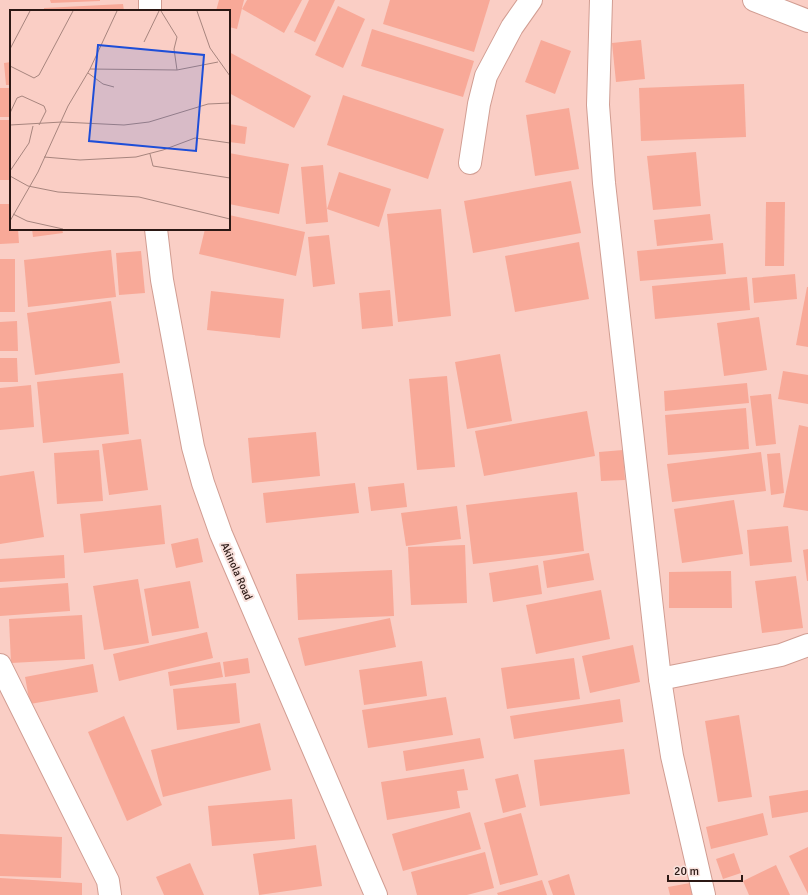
<svg xmlns="http://www.w3.org/2000/svg" width="808" height="895" font-family="Signika,sans-serif">
	<style>
		.building { fill: #f8a998 }
		.lines { fill: none; stroke-linecap: round; stroke-linejoin: round }
		.minor-casing { stroke: #d19d92; stroke-width: 24 }
		.minor { stroke: #fff; stroke-width: 22 }
		.labels { text-anchor: middle; stroke-width: 4; stroke-linejoin: round; paint-order: stroke }
		.street-label { font-size: 11px; fill: #2b1814; stroke: #f8e1dc }
		.inset-road { fill: none; stroke: #a7857e; stroke-width: 1 }
		.view { fill: #1d4ed8; fill-opacity: 0.15; stroke: #1d4ed8; stroke-width: 2 }
		.inset-edge { fill: none; stroke: #2b1814; stroke-width: 2 }
	</style>
	<rect width="100%" height="100%" fill="#facec5"/>
	<g class="building">
		<path d="M50,0h50v1l-49,2z"/>
		<path d="M219,0h25l-7,29 -8,-2v-16h-13z"/>
		<path d="M247,0h55l-18,33 -42,-24z"/>
		<path d="M309,0h26l-20,42 -21,-10z"/>
		<path d="M390,0h100l-16,52 -91,-28z"/>
		<path d="M123,4l1,7h-80v-3z"/>
		<path d="M338,6l27,13 -22,49 -28,-13z"/>
		<path d="M372,29l102,32 -11,36 -102,-31z"/>
		<path d="M541,40l30,11 -16,43 -30,-12z"/>
		<path d="M641,40l4,39 -29,3 -4,-39z"/>
		<path d="M229,52l82,44 -17,32 -65,-35z"/>
		<path d="M11,62v23h-5l-2,-22z"/>
		<path d="M744,84l2,53 -105,4 -2,-53z"/>
		<rect x="0" y="88" width="11" height="29"/>
		<path d="M343,95l101,34 -16,50 -101,-34z"/>
		<path d="M569,108l10,61 -44,7 -9,-61z"/>
		<rect x="0" y="120" width="11" height="60"/>
		<path d="M229,124l18,3 -2,17 -16,-2z"/>
		<path d="M696,152l5,54 -48,4 -6,-54z"/>
		<path d="M229,153l60,11 -10,50 -50,-10z"/>
		<path d="M323,165l5,57 -22,2 -5,-57z"/>
		<path d="M339,172l52,17 -12,38 -52,-18z"/>
		<path d="M571,181l10,52 -108,20 -9,-52z"/>
		<path d="M766,202h19l-1,64h-19z"/>
		<path d="M0,204h11v25h7l1,14 -19,1z"/>
		<path d="M441,209l10,107 -53,6 -11,-108z"/>
		<path d="M710,214l3,26 -56,6 -3,-26z"/>
		<path d="M229,215l76,17 -9,44 -97,-22 6,-25h24z"/>
		<path d="M32,229h30l1,4 -30,4z"/>
		<path d="M329,235l6,49 -22,3 -5,-50z"/>
		<path d="M579,242l10,57 -74,13 -10,-56z"/>
		<path d="M723,243l3,31 -86,7 -3,-30z"/>
		<path d="M111,250l5,47 -88,10 -4,-47z"/>
		<path d="M141,251l4,42 -26,2 -3,-42z"/>
		<rect x="0" y="259" width="15" height="53"/>
		<path d="M795,274l2,25 -43,4 -2,-25z"/>
		<path d="M747,277l3,33 -95,9 -3,-33z"/>
		<path d="M807,287h1v60l-12,-2z"/>
		<path d="M390,290l3,36 -31,3 -3,-36z"/>
		<path d="M211,291l73,8 -4,39 -73,-8z"/>
		<path d="M111,301l9,62 -85,12 -8,-62z"/>
		<path d="M759,317l8,53 -43,6 -7,-53z"/>
		<path d="M17,321l1,30h-18v-29z"/>
		<path d="M500,354l12,67 -45,8 -12,-67z"/>
		<path d="M0,358h17l1,24h-18z"/>
		<path d="M783,371l25,4v29l-30,-5z"/>
		<path d="M123,373l6,61 -86,9 -6,-61z"/>
		<path d="M447,376l8,91 -38,3 -8,-91z"/>
		<path d="M747,383l2,20 -84,8 -1,-20z"/>
		<path d="M31,385l3,42 -34,3v-42z"/>
		<path d="M771,394l5,50 -20,2 -6,-50z"/>
		<path d="M746,408l3,41 -81,6 -3,-40z"/>
		<path d="M587,411l8,45 -111,20 -9,-45z"/>
		<path d="M799,425l9,2v84l-25,-4z"/>
		<path d="M316,432l4,44 -68,7 -4,-45z"/>
		<path d="M141,439l7,51 -39,5 -7,-51z"/>
		<path d="M99,450l4,51 -46,3 -3,-51z"/>
		<path d="M623,450l2,30 -24,1 -2,-29z"/>
		<path d="M761,452l5,39 -94,11 -5,-38z"/>
		<path d="M780,453l4,40 -13,2 -4,-41z"/>
		<path d="M34,471l10,66 -44,7v-68z"/>
		<path d="M355,483l4,30 -93,10 -3,-30z"/>
		<path d="M404,483l3,24 -36,4 -3,-24z"/>
		<path d="M577,492l7,59 -111,13 -7,-59z"/>
		<path d="M734,500l9,54 -61,9 -8,-54z"/>
		<path d="M161,505l4,39 -81,9 -4,-39z"/>
		<path d="M457,506l4,33 -55,7 -5,-33z"/>
		<path d="M788,526l4,36 -42,4 -3,-36z"/>
		<path d="M198,538l5,24 -27,6 -5,-24z"/>
		<path d="M465,545l2,58 -56,2 -3,-58z"/>
		<path d="M808,549v32h-1l-4,-31z"/>
		<path d="M589,553l5,27 -47,8 -4,-27z"/>
		<path d="M64,555l1,23 -65,4v-23z"/>
		<path d="M538,565l4,29 -49,8 -4,-29z"/>
		<path d="M392,570l2,46 -96,4 -2,-46z"/>
		<path d="M731,571l1,37h-63v-36z"/>
		<path d="M796,576l7,52 -41,5 -7,-52z"/>
		<path d="M138,579l11,64 -45,7 -11,-64z"/>
		<path d="M190,581l9,47 -47,8 -8,-47z"/>
		<path d="M68,583l2,28 -70,5v-28z"/>
		<path d="M601,590l9,49 -74,15 -10,-49z"/>
		<path d="M82,615l3,44 -74,4 -2,-44z"/>
		<path d="M390,618l6,29 -91,19 -7,-28z"/>
		<path d="M207,632l6,26 -94,23 -6,-27z"/>
		<path d="M633,645l7,37 -50,11 -8,-37z"/>
		<path d="M248,658l2,15 -25,4 -2,-15z"/>
		<path d="M574,658l6,41 -73,10 -6,-41z"/>
		<path d="M422,661l5,35 -63,9 -5,-35z"/>
		<path d="M220,662l3,15 -53,9 -2,-14z"/>
		<path d="M93,664l5,28 -68,12 -5,-27z"/>
		<path d="M236,683l4,40 -63,7 -4,-41z"/>
		<path d="M446,697l7,38 -85,13 -6,-38z"/>
		<path d="M620,699l3,23 -109,17 -4,-23z"/>
		<path d="M739,715l13,82 -34,5 -13,-81z"/>
		<path d="M124,716l38,89 -35,16 -39,-89z"/>
		<path d="M260,723l11,47 -108,27 -12,-47z"/>
		<path d="M480,738l4,20 -78,13 -3,-20z"/>
		<path d="M624,749l6,45 -90,12 -6,-46z"/>
		<path d="M464,769l4,21 -11,1 3,17 -73,12 -6,-38z"/>
		<path d="M518,774l8,33 -23,6 -8,-34z"/>
		<path d="M808,790v22l-36,6 -3,-22z"/>
		<path d="M292,799l3,40 -83,7 -4,-40z"/>
		<path d="M470,812l11,37 -78,22 -11,-37z"/>
		<path d="M521,813l17,62 -38,10 -16,-62z"/>
		<path d="M763,813l5,22 -57,14 -5,-22z"/>
		<path d="M0,834l62,3 -1,41 -61,-2z"/>
		<path d="M316,845l6,41 -63,9 -6,-41z"/>
		<path d="M808,847v47l-19,-38z"/>
		<path d="M485,852l9,36 -27,7h-50l-6,-23z"/>
		<path d="M734,853l7,20 -18,6 -7,-20z"/>
		<path d="M190,863l14,32h-40l-8,-18z"/>
		<path d="M776,865l14,30h-41l-6,-14z"/>
		<path d="M569,874l6,21h-22l-5,-14z"/>
		<path d="M0,878l82,5v12h-82z"/>
		<path d="M542,880l5,15h-49l-1,-2z"/>
		<path d="M690,883l2,12h-22l-2,-8z"/>
	</g>
	<g class="lines">
		<defs>
			<g id="minor">
				<path d="M150,0v11"/>
				<path d="M601,0l-3,105 6,78 56,496 12,77 32,139"/>
				<path d="M754,0l54,21"/>
				<path d="M470,163l9,-59 7,-28 26,-49 19,-27"/>
				<path d="M156,229l6,51 31,167 10,36 18,51 155,361"/>
				<path d="M0,665l108,216 2,14"/>
				<path d="M660,679l121,-24 27,-10"/>
			</g>
		</defs>
		<use href="#minor" class="minor-casing"/>
		<use href="#minor" class="minor"/>
	</g>
	<g class="labels">
		<g class="street-label">
			<text transform="translate(237 571) rotate(66)" y="4">Akinola Road</text>
		</g>
	</g>
	<g transform="translate(10 10)">
		<rect width="220" height="220" fill="#facec5"/>
		<path class="inset-road" d="M151,1l16,26 -3,12 3,21M187,1l13,37 20,28M134,32l15,-31M0,39l20,-38M0,56l24,12 5,-3 34,-64M80,59l87,1 41,-8M78,63l15,11 11,3M0,103l7,-15 5,-2 22,10 2,5 -7,14M0,115l52,-3 62,3 25,-3 59,-18 22,-1M140,144l3,12 77,12M34,147l36,3 56,-3 27,-7 32,-12 35,5M0,161l19,-28 4,-17M0,166l18,10 30,6 81,5 91,22M3,204l14,7 36,8M0,211l28,-49 30,-66 22,-37 27,-58"/>
		<path class="view" d="M88,35l106,10 -8,96 -107,-10z"/>
		<rect width="220" height="220" class="inset-edge"/>
	</g>
	<path d="M668 875v6h74v-6" fill="none" stroke="#2b1814" stroke-width="2"/>
	<text x="674" y="875" font-size="12" fill="#2b1814" stroke="#f8e1dc" stroke-width="3" paint-order="stroke">20 m</text>
</svg>
